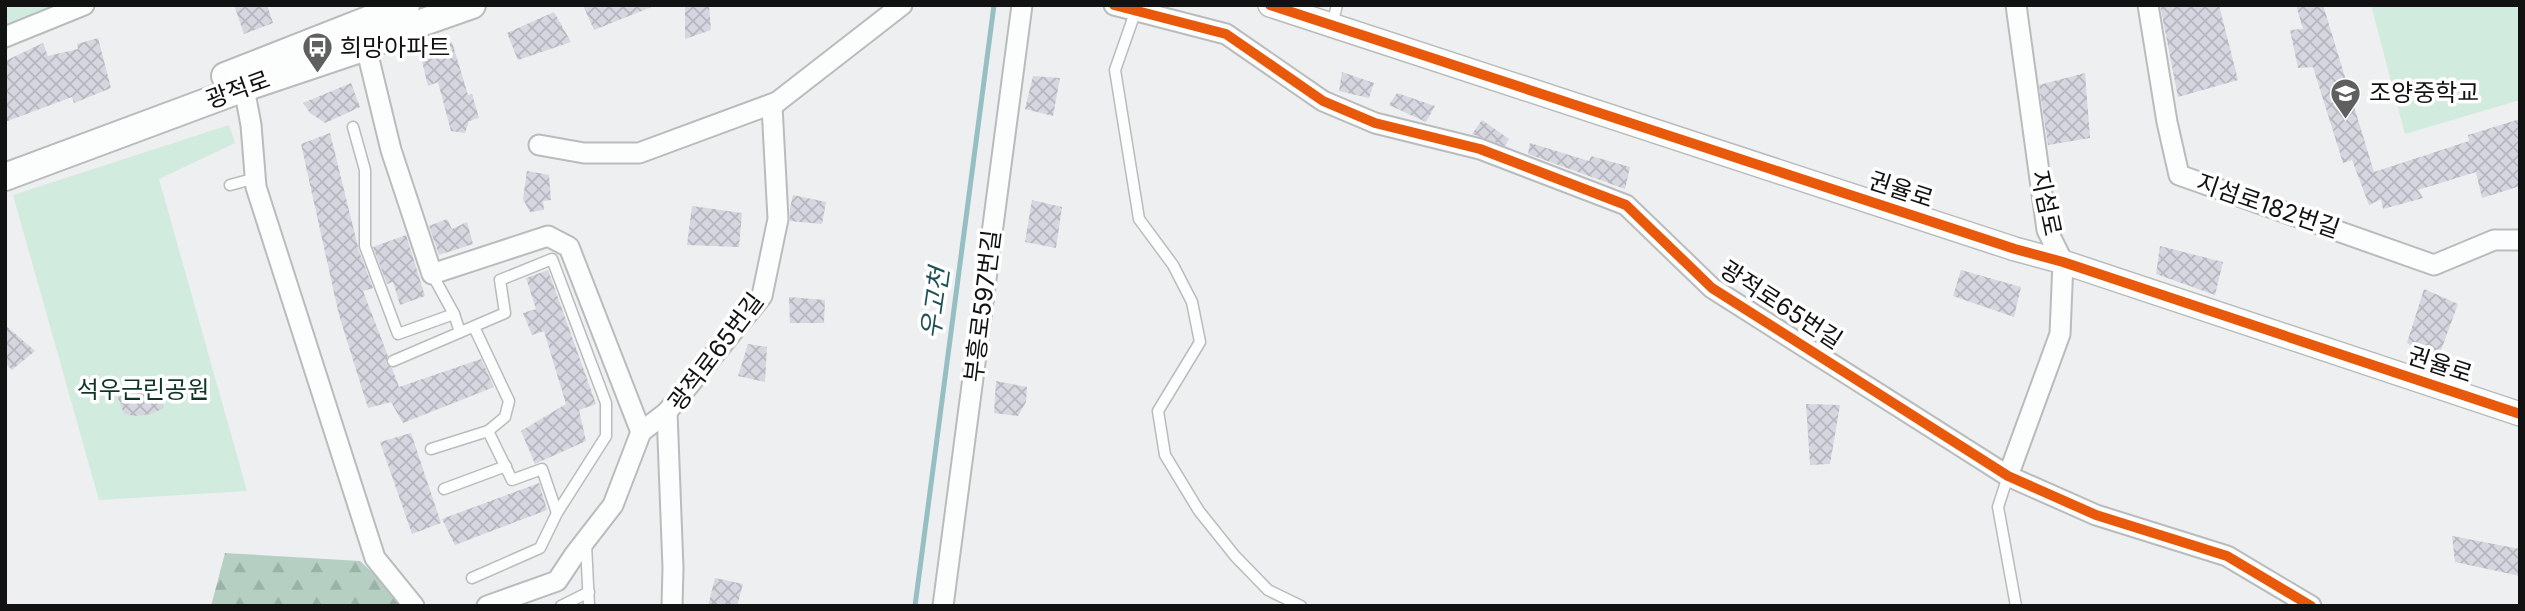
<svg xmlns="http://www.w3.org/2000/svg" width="2525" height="611" font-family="Inter,'Noto Sans KR',sans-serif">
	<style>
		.forest { fill: url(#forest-firs) }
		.park { fill: #d1ebde }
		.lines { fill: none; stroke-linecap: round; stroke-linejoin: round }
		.stream { stroke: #96bfc4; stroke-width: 5 }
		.building { fill: url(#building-cross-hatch) }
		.service-casing { stroke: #babbbc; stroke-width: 13 }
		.minor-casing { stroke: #babbbc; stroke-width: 23 }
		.tertiary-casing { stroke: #babbbc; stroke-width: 26 }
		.secondary-casing { stroke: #babbbc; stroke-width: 30 }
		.service { stroke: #fcfdfd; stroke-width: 10 }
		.minor { stroke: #fcfdfd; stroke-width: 19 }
		.tertiary { stroke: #fcfdfd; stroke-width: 23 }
		.secondary { stroke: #fcfdfd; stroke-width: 26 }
		.cycleway-casing { stroke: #fff; stroke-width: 15 }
		.cycleway { stroke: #e8590c; stroke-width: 10 }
		.labels { text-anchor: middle; stroke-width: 7; stroke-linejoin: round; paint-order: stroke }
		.poi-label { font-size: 24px; fill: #121213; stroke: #fff; text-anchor: start }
		.street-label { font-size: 24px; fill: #121213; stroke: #fff }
		.park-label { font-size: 24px; fill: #0e3625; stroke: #fff }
		.water-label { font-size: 26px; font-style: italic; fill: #1f5257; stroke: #fff }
	</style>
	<defs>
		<pattern id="forest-firs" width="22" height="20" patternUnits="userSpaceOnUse" patternTransform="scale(1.75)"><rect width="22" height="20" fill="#b5d0c3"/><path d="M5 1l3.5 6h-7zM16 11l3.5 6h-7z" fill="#9bb2a7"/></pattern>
		<pattern id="building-cross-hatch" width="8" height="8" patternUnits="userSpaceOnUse" patternTransform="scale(1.75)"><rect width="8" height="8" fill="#d5d6df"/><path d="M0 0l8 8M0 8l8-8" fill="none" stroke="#b6b7be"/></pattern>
	</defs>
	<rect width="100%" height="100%" fill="#eeeff0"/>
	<path class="forest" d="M225,553l135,8 49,45h-198z"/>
	<g class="park">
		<path d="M5,5h55l-55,21z"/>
		<path d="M2371,5h147l2,95 -115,34z"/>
		<path d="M229,125l6,18 -76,36 88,312 -148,9 -86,-305z"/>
	</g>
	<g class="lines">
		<path class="stream" d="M915,606l79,-601"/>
	</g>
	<g class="building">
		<path d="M234,5h33l6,18 -29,11z"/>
		<path d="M583,5h71v1l-60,24z"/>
		<path d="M685,5h24l2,25 -26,9z"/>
		<path d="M2160,5h59l19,75 -60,17z"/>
		<path d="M2296,5h27l51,167 95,-31 -1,-6 52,-16v67l-38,12 -6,-26 -58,18 5,8 -40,11 -2,-10 -12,6 -17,-45 -9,3 -30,-96 -15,1 -8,-38 13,-1z"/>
		<path d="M554,12l17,30 -53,18 -11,-27z"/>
		<path d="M98,38l13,50 -37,15 -2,-6 -67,25v-61l38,-18 5,13 30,-7 -1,-5z"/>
		<path d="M452,42l16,53 4,-1 7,24 -10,3 -4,12 -14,-2 -13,-49 -10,4 -7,-29z"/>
		<path d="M1342,72l32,11 -5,15 -30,-7z"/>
		<path d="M2085,73l5,65 -42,7 -9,-60z"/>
		<path d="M1033,76l27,2 -7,38 -28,-7z"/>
		<path d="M351,83l9,24 -35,16 -15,-10 -7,-10z"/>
		<path d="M1397,93l38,13 -9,16 -37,-17z"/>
		<path d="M1482,120l27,19 -4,7 -33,-12z"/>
		<path d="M330,133l29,118 14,37 -10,3 25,65 -2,7 6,5 7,19 82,-28 13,28 -91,36 -12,-21 -23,6 -29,-93 -38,-171z"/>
		<path d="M1530,143l59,18 2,-5 39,11 -5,22 -97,-35z"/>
		<path d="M527,171l22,4 2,25 -8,1 1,9 -14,2 -7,-13z"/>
		<path d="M793,195l33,7 -4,22 -32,-3v-13z"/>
		<path d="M1032,200l30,7 -6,41 -31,-6z"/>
		<path d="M692,206l50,7 -3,34 -52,-2z"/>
		<path d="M447,219l5,10 15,-7 6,22 -34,11 -10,-29z"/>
		<path d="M406,235l19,61 -25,9 -7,-23 -6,2 -14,-37z"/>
		<path d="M2160,246l63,16 -8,33 -59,-21z"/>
		<path d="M548,270l48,134 -17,6 7,31 -51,23 -14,-33 45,-27 -22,-73 -12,4 -9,-22 13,-4 -10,-31z"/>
		<path d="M1961,270l60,17 -7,30 -61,-21z"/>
		<path d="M2424,289l34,15 -21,57 -30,-18z"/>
		<path d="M789,297l36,3 -1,23h-34z"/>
		<path d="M5,325l30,26 -23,19 -7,-7z"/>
		<path d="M748,344l19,3 -2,35 -27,-6z"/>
		<path d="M996,381l31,6 -1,15 -8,14 -24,-3z"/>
		<path d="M156,383l8,25 -13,6 -15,2 -12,-2 -6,-16 5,-9z"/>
		<path d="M1806,404l34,1 -10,59 -20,1z"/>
		<path d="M411,433l30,90 -29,11 -32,-92z"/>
		<path d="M539,483l8,27 -92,35 -13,-26z"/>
		<path d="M2452,536l68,13v27l-65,-14z"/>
		<path d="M715,578l28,6 -6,22h-29z"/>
	</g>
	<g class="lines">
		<defs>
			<g id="service">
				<path d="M1136,10l-21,60 24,149 34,46 19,37 8,40 -42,69 7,44 34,56 36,45 33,34 33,16"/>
				<path d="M1332,25l5,-20"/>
				<path d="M353,127l12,43v76l33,88 56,-20"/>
				<path d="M230,185l26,-7"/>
				<path d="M432,274l22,40 6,18"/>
				<path d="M474,327l35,74 -4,16 -17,14 24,49 30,-11 15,44"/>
				<path d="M393,361l112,-48 -5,-33 52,-21 54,144v33l-49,77 -17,35 -68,30"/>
				<path d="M431,449l57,-18"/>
				<path d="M2008,476l-10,31 18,99"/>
				<path d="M444,489l62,-23"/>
				<path d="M586,544l3,62"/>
				<path d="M561,606l28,-14"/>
			</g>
			<g id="minor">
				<path d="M1114,5l112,29 97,67 52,22 105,26 146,56 86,83 296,188 88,39 131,41 84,50"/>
				<path d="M2148,5l19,117 12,53 255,90 60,-25h26"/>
				<path d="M5,37l79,-32"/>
				<path d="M366,47l25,103 41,124 116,-38 21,11 72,185"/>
				<path d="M244,88l7,37 5,62 119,371 39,48"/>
				<path d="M539,145l45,8h55l138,-51"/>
				<path d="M2008,476l52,-142 3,-72 -16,-32 -31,-225"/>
				<path d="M487,606l70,-25 18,-27 38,-49 28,-73 26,-20"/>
				<path d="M672,606l1,-38 -6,-156 95,-116 16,-77 -6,-113 130,-101"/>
				<path d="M943,606l79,-601"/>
			</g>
			<path id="tertiary" d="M1270,5l745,244 48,13 457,152"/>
			<g id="secondary">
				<path d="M225,76l181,-71"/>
				<path d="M5,177l239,-89 122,-41 32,-16 74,-26"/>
			</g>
		</defs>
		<use href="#service" class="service-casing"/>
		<use href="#minor" class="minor-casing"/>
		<use href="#tertiary" class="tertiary-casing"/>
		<use href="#secondary" class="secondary-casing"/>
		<use href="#service" class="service"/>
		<use href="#minor" class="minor"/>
		<use href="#tertiary" class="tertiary"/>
		<use href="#secondary" class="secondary"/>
		<defs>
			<g id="cycleway">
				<path d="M1114,5l112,29 97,67 52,22 105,26 146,56 86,83 296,188 88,39 131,41 84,50"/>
				<path d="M1270,5l745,244 48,13 457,152"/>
			</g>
		</defs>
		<use href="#cycleway" class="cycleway-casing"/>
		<use href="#cycleway" class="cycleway"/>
	</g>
	<defs>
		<symbol id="bus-pin" viewBox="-11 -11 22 30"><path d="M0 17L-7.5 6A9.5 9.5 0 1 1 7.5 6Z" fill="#5f5f60" stroke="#fff"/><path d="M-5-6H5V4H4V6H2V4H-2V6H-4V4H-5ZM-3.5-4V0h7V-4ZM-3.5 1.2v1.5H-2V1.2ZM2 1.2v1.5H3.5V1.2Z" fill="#fff"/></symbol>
		<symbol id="school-pin" viewBox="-11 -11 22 30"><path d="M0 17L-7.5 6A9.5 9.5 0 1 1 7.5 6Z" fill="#5f5f60" stroke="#fff"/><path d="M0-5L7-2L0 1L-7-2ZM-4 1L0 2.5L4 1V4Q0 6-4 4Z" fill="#fff"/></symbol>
	</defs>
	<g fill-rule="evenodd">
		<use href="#bus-pin" x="300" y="30" width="35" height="47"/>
		<use href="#school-pin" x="2328" y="76" width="35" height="47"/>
	</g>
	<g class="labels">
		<g class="poi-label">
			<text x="340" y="56">희망아파트</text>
			<text x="2369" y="101">조양중학교</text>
		</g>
		<g class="street-label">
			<text transform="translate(238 90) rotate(-20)" y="8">광적로</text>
			<text transform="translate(1901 190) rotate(18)" y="8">권율로</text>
			<text transform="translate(2046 203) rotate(78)" y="8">지섬로</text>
			<text transform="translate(2268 206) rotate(19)" y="8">지섬로182번길</text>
			<text transform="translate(1781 305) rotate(33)" y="8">광적로65번길</text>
			<text transform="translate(983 306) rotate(-83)" y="8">부흥로597번길</text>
			<text transform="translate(716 352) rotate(-53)" y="8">광적로65번길</text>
			<text transform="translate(2440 365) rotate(18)" y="8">권율로</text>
		</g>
		<g class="park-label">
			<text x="143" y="398">석우근린공원</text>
		</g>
		<g class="water-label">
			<text transform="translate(935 303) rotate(-82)" y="9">우고천</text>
		</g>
	</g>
	<rect width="2525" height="611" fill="none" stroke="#121213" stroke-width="14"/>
</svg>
